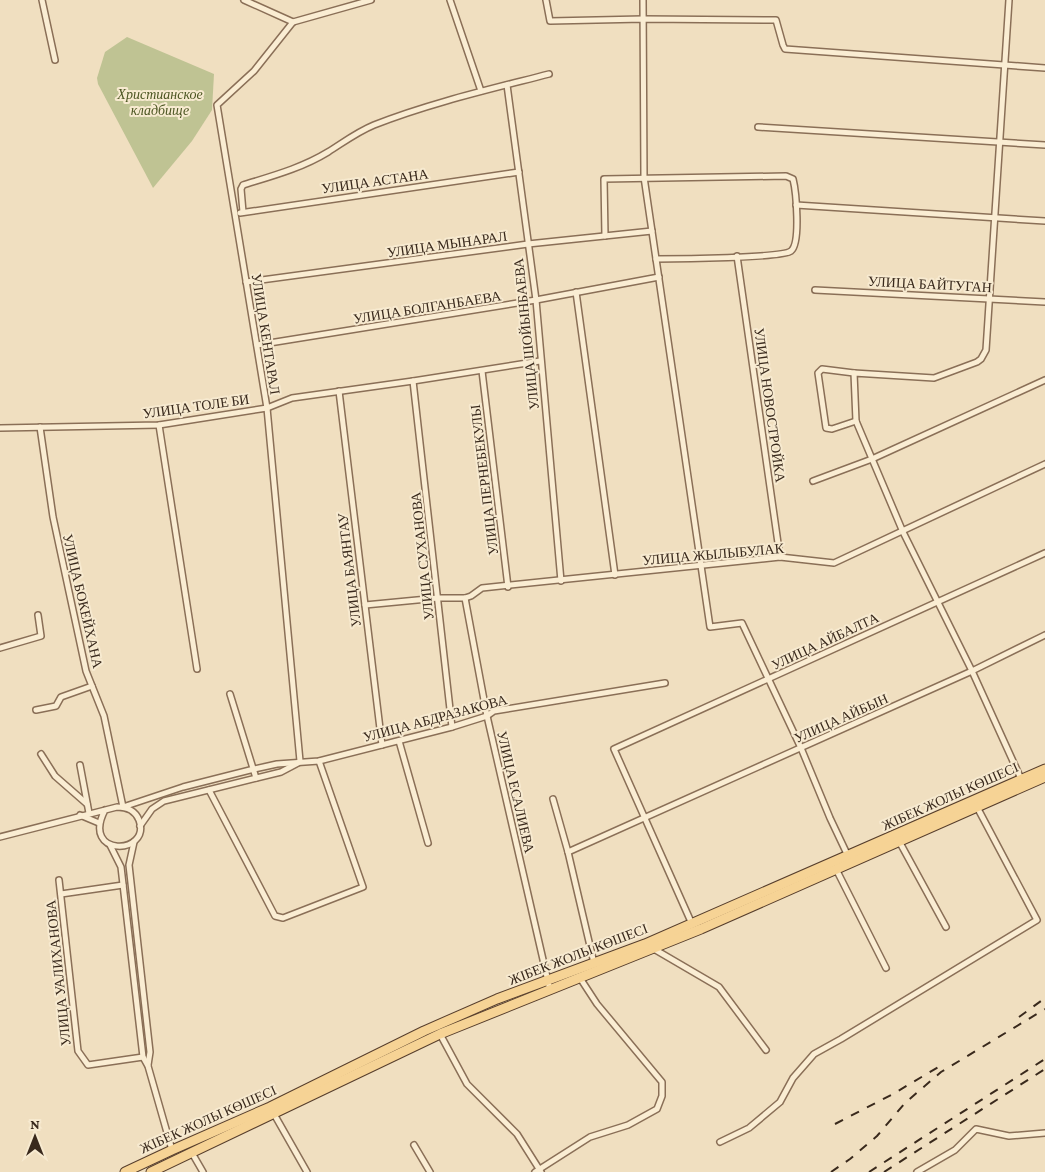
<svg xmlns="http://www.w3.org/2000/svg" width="1045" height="1172" font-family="'Crimson Pro',serif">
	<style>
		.cemetery { fill: #bfc393 }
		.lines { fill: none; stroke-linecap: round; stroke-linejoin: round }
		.street-casing { stroke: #8a6f57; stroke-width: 8 }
		.primary-casing { stroke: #573e2c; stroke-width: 11 }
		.street { stroke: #faedd3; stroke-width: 5 }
		.primary { stroke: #f6d395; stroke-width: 9 }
		.rail { stroke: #39291c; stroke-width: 2; stroke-dasharray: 9 9; stroke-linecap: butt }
		.labels { text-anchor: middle; stroke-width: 4; stroke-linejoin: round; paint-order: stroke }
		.park-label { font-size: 14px; font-style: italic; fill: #4c5622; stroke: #f7ead0 }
		.street-label { font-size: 14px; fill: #39291c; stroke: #f7ead0 }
	</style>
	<rect width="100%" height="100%" fill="#f0dfc0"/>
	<path class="cemetery" d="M127,37l87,37 -2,36 -20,31 -39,47 -55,-104 -1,-6 8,-26z"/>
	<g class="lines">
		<defs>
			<g id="street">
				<path d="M42,0l13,60"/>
				<path d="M244,0l49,22"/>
				<path d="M450,0l31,91"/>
				<path d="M546,0l4,21 93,-2 133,1 7,25 2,4 260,19"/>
				<path d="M643,0l1,177 66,450 32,-4 59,125 29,70 18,38"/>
				<path d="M1009,0l-23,350 -5,9 -4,3 -43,16 -80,-5 2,48 47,111 69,139 50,110"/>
				<path d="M507,85l29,215 25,281"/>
				<path d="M758,127l287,18"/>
				<path d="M796,205l249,16"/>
				<path d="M243,212l-2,-23 2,-4c29,-9 59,-17 85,-33 16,-10 29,-20 46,-27 56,-22 117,-36 175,-51"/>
				<path d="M240,213l279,-41"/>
				<path d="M605,236l-1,-57 182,-3 7,3c3,12 8,64 -2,72 -8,7 -116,8 -135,8"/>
				<path d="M737,256l43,301"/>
				<path d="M246,282l282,-38 124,-13"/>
				<path d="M815,290l230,12"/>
				<path d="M576,292l39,283"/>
				<path d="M257,345l279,-45 123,-23"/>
				<path d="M482,371l26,216"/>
				<path d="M854,373l-32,-4 -4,4 8,55 6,1 24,-8"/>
				<path d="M413,381l39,346"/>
				<path d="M339,391l43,354"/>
				<path d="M159,425l38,244"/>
				<path d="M40,427l13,90 33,154 18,45 19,91 60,-20 71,-18 23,-5 42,-3 133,-34 35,-11 7,-5 171,-28"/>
				<path d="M0,428l159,-3 108,-17 25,-10 121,-17 127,-20"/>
				<path d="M813,481l59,-22 173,-79"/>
				<path d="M465,598l22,118 63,274"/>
				<path d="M365,605l73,-7h27l6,-2 11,-8 298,-31 54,6 211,-99"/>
				<path d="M0,648l41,-12 -3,-21"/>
				<path d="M230,694l26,84"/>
				<path d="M36,710l20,-4 5,-9 31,-11"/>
				<path d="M399,741l29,102"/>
				<path d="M41,754l14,22 32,28"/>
				<path d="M300,761l-33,-353 -50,-303 37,-34 39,-49 78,-22"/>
				<path d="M80,765l9,48"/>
				<path d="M209,790l66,126 8,2 80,-31 -44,-126"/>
				<path d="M553,799l15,53 26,111"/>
				<path d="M80,815l19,8"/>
				<path d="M140,826l12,-17 12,-8 117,-29 17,-9"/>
				<path d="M0,837l117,-30c9,0 18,3 22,13 13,35 -59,38 -34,-10"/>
				<path d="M899,841l47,86"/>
				<path d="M134,842l-5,23 21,187 -2,13"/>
				<path d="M110,845l11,22 22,190 5,9 24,84"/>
				<path d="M568,852l404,-181 73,-36"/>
				<path d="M836,869l50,99"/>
				<path d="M59,880l19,171 10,14 55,-8"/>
				<path d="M61,894l62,-9"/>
				<path d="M692,924l-78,-175 431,-196"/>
				<path d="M654,949l65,38 47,63"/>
				<path d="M440,1034l27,50 50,50 24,38"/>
				<path d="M274,1114l33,58"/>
				<path d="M720,1142l29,-14 31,-26 13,-24 21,-24 27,-15 196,-119 -60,-113"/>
				<path d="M414,1145l16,27"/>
				<path d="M192,1153l11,19"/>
				<path d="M535,1172l55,-35 38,-12 29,-16 5,-13v-14l-65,-78 -17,-26"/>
				<path d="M917,1172l38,-22 21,-21 33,7 36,-3"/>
			</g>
			<g id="primary">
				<path d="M125,1172l47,-22 98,-43 154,-76 73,-32 148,-55 400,-175"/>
				<path d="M151,1172l289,-138 261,-105 344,-152"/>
			</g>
		</defs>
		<use href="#street" class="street-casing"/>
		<use href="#primary" class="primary-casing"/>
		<use href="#street" class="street"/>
		<use href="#primary" class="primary"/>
		<g class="rail">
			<path d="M1019,1017l26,-19"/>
			<path d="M835,1124l58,-30 47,-28"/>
			<path d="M831,1172l19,-13 27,-23 28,-33 36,-31 104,-63"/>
			<path d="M869,1172l176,-113"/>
			<path d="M884,1172l161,-103"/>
		</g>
	</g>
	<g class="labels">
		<g class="park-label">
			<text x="160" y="99">Христианское<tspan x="160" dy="16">кладбище</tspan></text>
		</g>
		<g class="street-label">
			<text transform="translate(375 181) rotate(-8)" y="5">УЛИЦА АСТАНА</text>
			<text transform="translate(447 244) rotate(-8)" y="5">УЛИЦА МЫНАРАЛ</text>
			<text transform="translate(930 284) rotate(3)" y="5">УЛИЦА БАЙТУГАН</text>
			<text transform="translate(427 307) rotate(-9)" y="5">УЛИЦА БОЛГАНБАЕВА</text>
			<text transform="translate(266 334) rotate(81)" y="5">УЛИЦА КЕНТАРАЛ</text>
			<text transform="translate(526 334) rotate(-96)" y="5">УЛИЦА ШОЙЫНБАЕВА</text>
			<text transform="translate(770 405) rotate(82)" y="5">УЛИЦА НОВОСТРОЙКА</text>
			<text transform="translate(196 406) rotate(-8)" y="5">УЛИЦА ТОЛЕ БИ</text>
			<text transform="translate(484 480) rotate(-97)" y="5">УЛИЦА ПЕРНЕБЕКУЛЫ</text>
			<text transform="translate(713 554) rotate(-5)" y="5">УЛИЦА ЖЫЛЫБУЛАК</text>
			<text transform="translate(422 556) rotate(-96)" y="5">УЛИЦА СУХАНОВА</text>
			<text transform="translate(349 570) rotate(-97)" y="5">УЛИЦА БАЯНТАУ</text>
			<text transform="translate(83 601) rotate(77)" y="5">УЛИЦА БОКЕЙХАНА</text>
			<text transform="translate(825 641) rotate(-25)" y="5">УЛИЦА АЙБАЛТА</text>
			<text transform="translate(435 718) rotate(-15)" y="5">УЛИЦА АБДРАЗАКОВА</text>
			<text transform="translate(841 718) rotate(-24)" y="5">УЛИЦА АЙБЫН</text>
			<text transform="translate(516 792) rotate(77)" y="5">УЛИЦА ЕСАЛИЕВА</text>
			<text transform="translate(950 796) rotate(-24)" y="5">ЖІБЕК ЖОЛЫ КӨШЕСІ</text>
			<text transform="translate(578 954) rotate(-21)" y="5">ЖІБЕК ЖОЛЫ КӨШЕСІ</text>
			<text transform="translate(58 973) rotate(-96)" y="5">УЛИЦА УАЛИХАНОВА</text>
			<text transform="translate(208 1119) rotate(-24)" y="5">ЖІБЕК ЖОЛЫ КӨШЕСІ</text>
		</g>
	</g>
	<g transform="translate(35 1137)" stroke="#f7ead0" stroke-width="4" paint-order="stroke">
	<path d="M0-4L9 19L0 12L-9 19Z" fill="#39291c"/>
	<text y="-8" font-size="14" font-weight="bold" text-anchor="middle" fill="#39291c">N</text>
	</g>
</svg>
